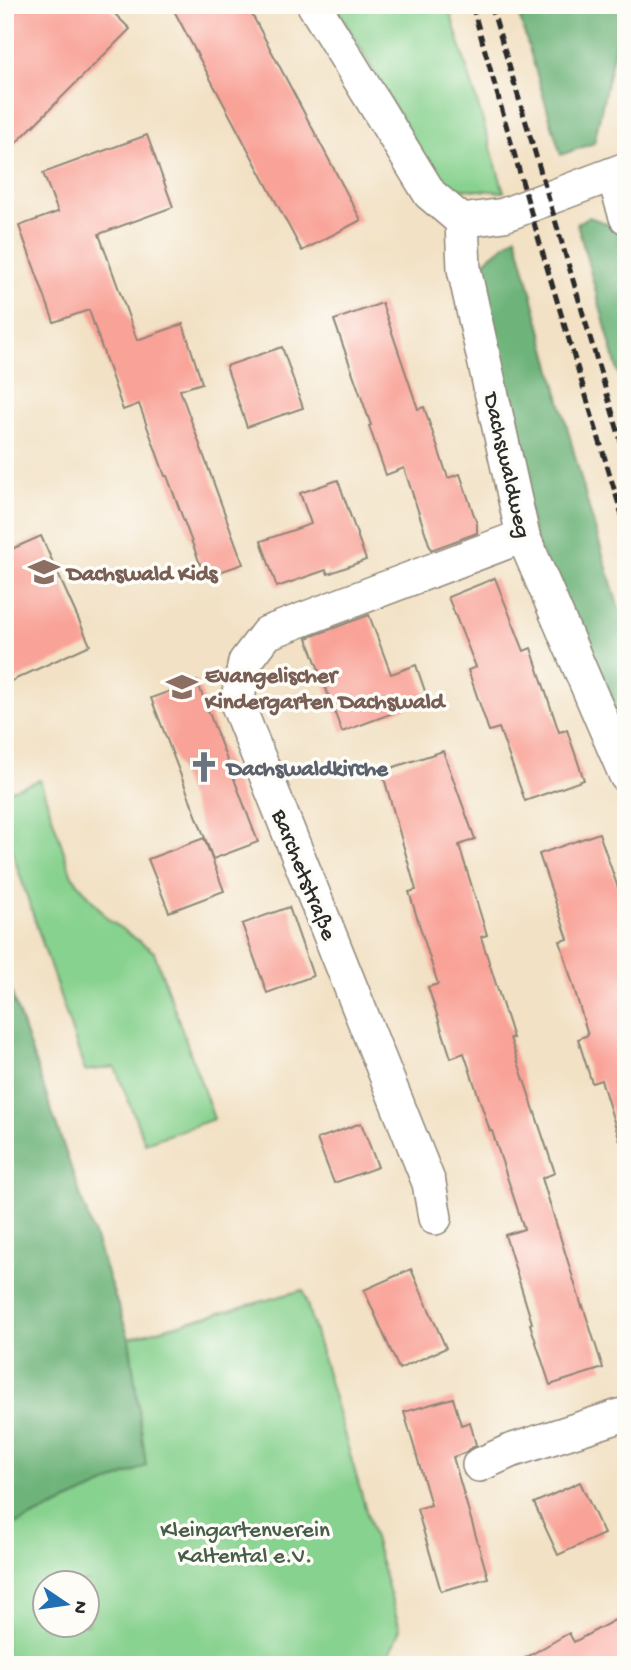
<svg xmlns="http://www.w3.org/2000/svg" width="631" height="1670" font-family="'Gochi Hand',sans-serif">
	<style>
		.green { fill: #88d28f; stroke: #5a7e5d; stroke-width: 2; fill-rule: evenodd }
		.forest { fill: #6eb47a; stroke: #4c7052; stroke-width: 2 }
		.building { fill: #f9a297 }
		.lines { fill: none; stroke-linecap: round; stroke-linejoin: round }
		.minor-casing { stroke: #8e8678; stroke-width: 36 }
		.minor { stroke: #fff; stroke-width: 33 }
		.rail { stroke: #2b2b2b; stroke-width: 5; stroke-dasharray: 10 5; stroke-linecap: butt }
		.labels { text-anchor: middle; stroke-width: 7; stroke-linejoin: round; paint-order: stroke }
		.street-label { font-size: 23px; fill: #2b2b2b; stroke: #fdfcf7 }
		.education-label { font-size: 23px; font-weight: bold; fill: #785e54; stroke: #fdfcf7; text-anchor: start }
		.worship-label { font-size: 23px; font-weight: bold; fill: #5b616d; stroke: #fdfcf7; text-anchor: start }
		.park-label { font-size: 23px; fill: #475d49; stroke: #fdfcf7 }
	</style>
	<rect width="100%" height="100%" fill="#fdfcf7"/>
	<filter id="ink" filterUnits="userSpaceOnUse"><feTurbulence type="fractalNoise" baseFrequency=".0143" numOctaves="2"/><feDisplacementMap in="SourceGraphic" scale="14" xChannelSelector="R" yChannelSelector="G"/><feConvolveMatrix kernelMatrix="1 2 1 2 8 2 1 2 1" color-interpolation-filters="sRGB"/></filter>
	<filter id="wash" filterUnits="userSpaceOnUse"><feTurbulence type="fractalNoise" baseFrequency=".00686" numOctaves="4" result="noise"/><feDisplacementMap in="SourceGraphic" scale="28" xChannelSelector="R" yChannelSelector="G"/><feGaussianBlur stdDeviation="1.57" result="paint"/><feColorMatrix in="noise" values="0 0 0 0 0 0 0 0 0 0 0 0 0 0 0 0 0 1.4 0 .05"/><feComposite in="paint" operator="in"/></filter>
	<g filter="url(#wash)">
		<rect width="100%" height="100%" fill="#f2e1c4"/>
		<g class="green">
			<path d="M335,5h113l56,187 -54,-4 -22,-24z"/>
			<path d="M40,780l32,96 36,43 46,33 60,167 -69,24 -30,-76 -30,4 -80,-241v-38z"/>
			<path d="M303,1290l97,339 -15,36h-380v-136l141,-63 -17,-128zM46,1582h42v42h-42z"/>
		</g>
		<g class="forest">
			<path d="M516,5h108l-30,138 -33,12z"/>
			<path d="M589,217l27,10 10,39v135l-49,-178z"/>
			<path d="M516,236l72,269 38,127v128l-92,-223 -53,-273z"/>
			<path d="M5,974l124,364 17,128 -141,63z"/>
		</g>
		<g id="blocks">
			<g class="building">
				<path d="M5,5h101l24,24 -125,125z"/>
				<path d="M171,5h76l114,215 -59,31z"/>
				<path d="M147,135l26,72 -74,27 38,106 46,-16 19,59 -22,7 63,174 -38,13 -38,-101h-2l-26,-72 -16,6 -34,-100 -35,12 -35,-96 39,-14 -15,-39z"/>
				<path d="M382,303l36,106 6,-2 24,71 12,-4 17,50v9l-46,17 -27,-82 -18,7 -17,-49 2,-1 -37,-105z"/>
				<path d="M282,347l21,61 -56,19 -21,-61z"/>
				<path d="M338,480l28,80 -38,14 -2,-4 -49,17 -16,-46 50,-17 -11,-31z"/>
				<path d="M41,536l49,109 -85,39v-132z"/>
				<path d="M495,578l29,73 7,-3 28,84 8,-2 17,50 -59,21 -26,-73 -10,3 -21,-61 8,-3 -28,-70z"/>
				<path d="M369,615l22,59 25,-9 12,35 -86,32 -35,-94z"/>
				<path d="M197,681l61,161 -45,17 -62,-161z"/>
				<path d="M443,751l32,88 -16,6 28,90 -6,2 32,101h-3l45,135 -13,5 40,129 1,-1 20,62 -53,17 -20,-61 2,-1 -27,-88 19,-6 -32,-98h-2l-26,-78 -13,5 -23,-71 10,-3 -29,-92 7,-2 -34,-119z"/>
				<path d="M599,833l27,78v229l-6,1 -19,-61 -9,3 -14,-44 10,-4 -28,-94 8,-2 -29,-85z"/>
				<path d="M204,838l20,53 -55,21 -21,-53z"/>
				<path d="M289,907l24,69 -46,17 -25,-69z"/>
				<path d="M361,1123l17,44 -44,16 -17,-44z"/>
				<path d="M411,1269l35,79 -47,21 -35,-79z"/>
				<path d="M453,1398l8,27 9,-3 6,23 -12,8 -11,4 35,121 -47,13 -24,-82 14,-4 -27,-93z"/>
				<path d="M580,1482l24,52 -46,21 -24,-52z"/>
				<path d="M626,1614v44l-13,7h-100l56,-32 5,9z"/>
			</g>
		</g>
	</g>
	<g filter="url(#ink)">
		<use href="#blocks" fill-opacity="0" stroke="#8e8678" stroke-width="2"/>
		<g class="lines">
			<defs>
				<g id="minor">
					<path d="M314,5l116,189 32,27 42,-6 122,-46"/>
					<path d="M613,174l13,43"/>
					<path d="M462,221l2,48 59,267 103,240"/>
					<path d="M435,1218l-6,-35 -192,-480 8,-41 22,-29 256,-97"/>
					<path d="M479,1465l31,-14 116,-37"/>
				</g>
			</defs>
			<use href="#minor" class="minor-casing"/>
			<use href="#minor" class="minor"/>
			<g class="rail">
				<path d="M472,5l70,246 84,277"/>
				<path d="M491,5l135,453"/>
			</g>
		</g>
	</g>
	<defs>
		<symbol id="school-bare" viewBox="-9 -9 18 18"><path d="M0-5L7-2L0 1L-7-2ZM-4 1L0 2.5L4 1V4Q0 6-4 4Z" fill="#8d6e63" stroke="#fdfcf7" stroke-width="2.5" paint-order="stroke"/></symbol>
		<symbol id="church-bare" viewBox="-9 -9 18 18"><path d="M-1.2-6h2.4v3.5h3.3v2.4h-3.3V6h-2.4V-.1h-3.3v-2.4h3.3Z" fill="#6b7280" stroke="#fdfcf7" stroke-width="2.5" paint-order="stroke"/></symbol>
	</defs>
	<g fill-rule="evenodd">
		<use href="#school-bare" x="22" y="550" width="44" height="44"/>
		<use href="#school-bare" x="160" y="665" width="44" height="44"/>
		<use href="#church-bare" x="182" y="745" width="44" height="44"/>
	</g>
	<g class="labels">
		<g class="street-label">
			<text transform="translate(509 465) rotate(77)" y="8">Dachswaldweg</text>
			<text transform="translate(306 874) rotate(68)" y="8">Barchetstraße</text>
		</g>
		<g class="education-label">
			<text x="67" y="580">Dachswald Kids</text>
			<text x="205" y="682">Evangelischer<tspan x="205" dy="26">Kindergarten Dachswald</tspan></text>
		</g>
		<g class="worship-label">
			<text x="227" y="775">Dachswaldkirche</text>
		</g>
		<g class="park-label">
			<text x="245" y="1536">Kleingartenverein<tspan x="245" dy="26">Kaltental e.V.</tspan></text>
		</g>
	</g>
	<rect width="631" height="1670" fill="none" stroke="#fdfcf7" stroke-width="28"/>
	<g transform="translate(66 1604) rotate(103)"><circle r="33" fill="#fdfcf7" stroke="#a9a8a5" stroke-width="2"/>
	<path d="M0-5L12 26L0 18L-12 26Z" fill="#1f6fb2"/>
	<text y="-10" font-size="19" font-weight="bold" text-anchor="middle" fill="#2b2b2b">N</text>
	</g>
</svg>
